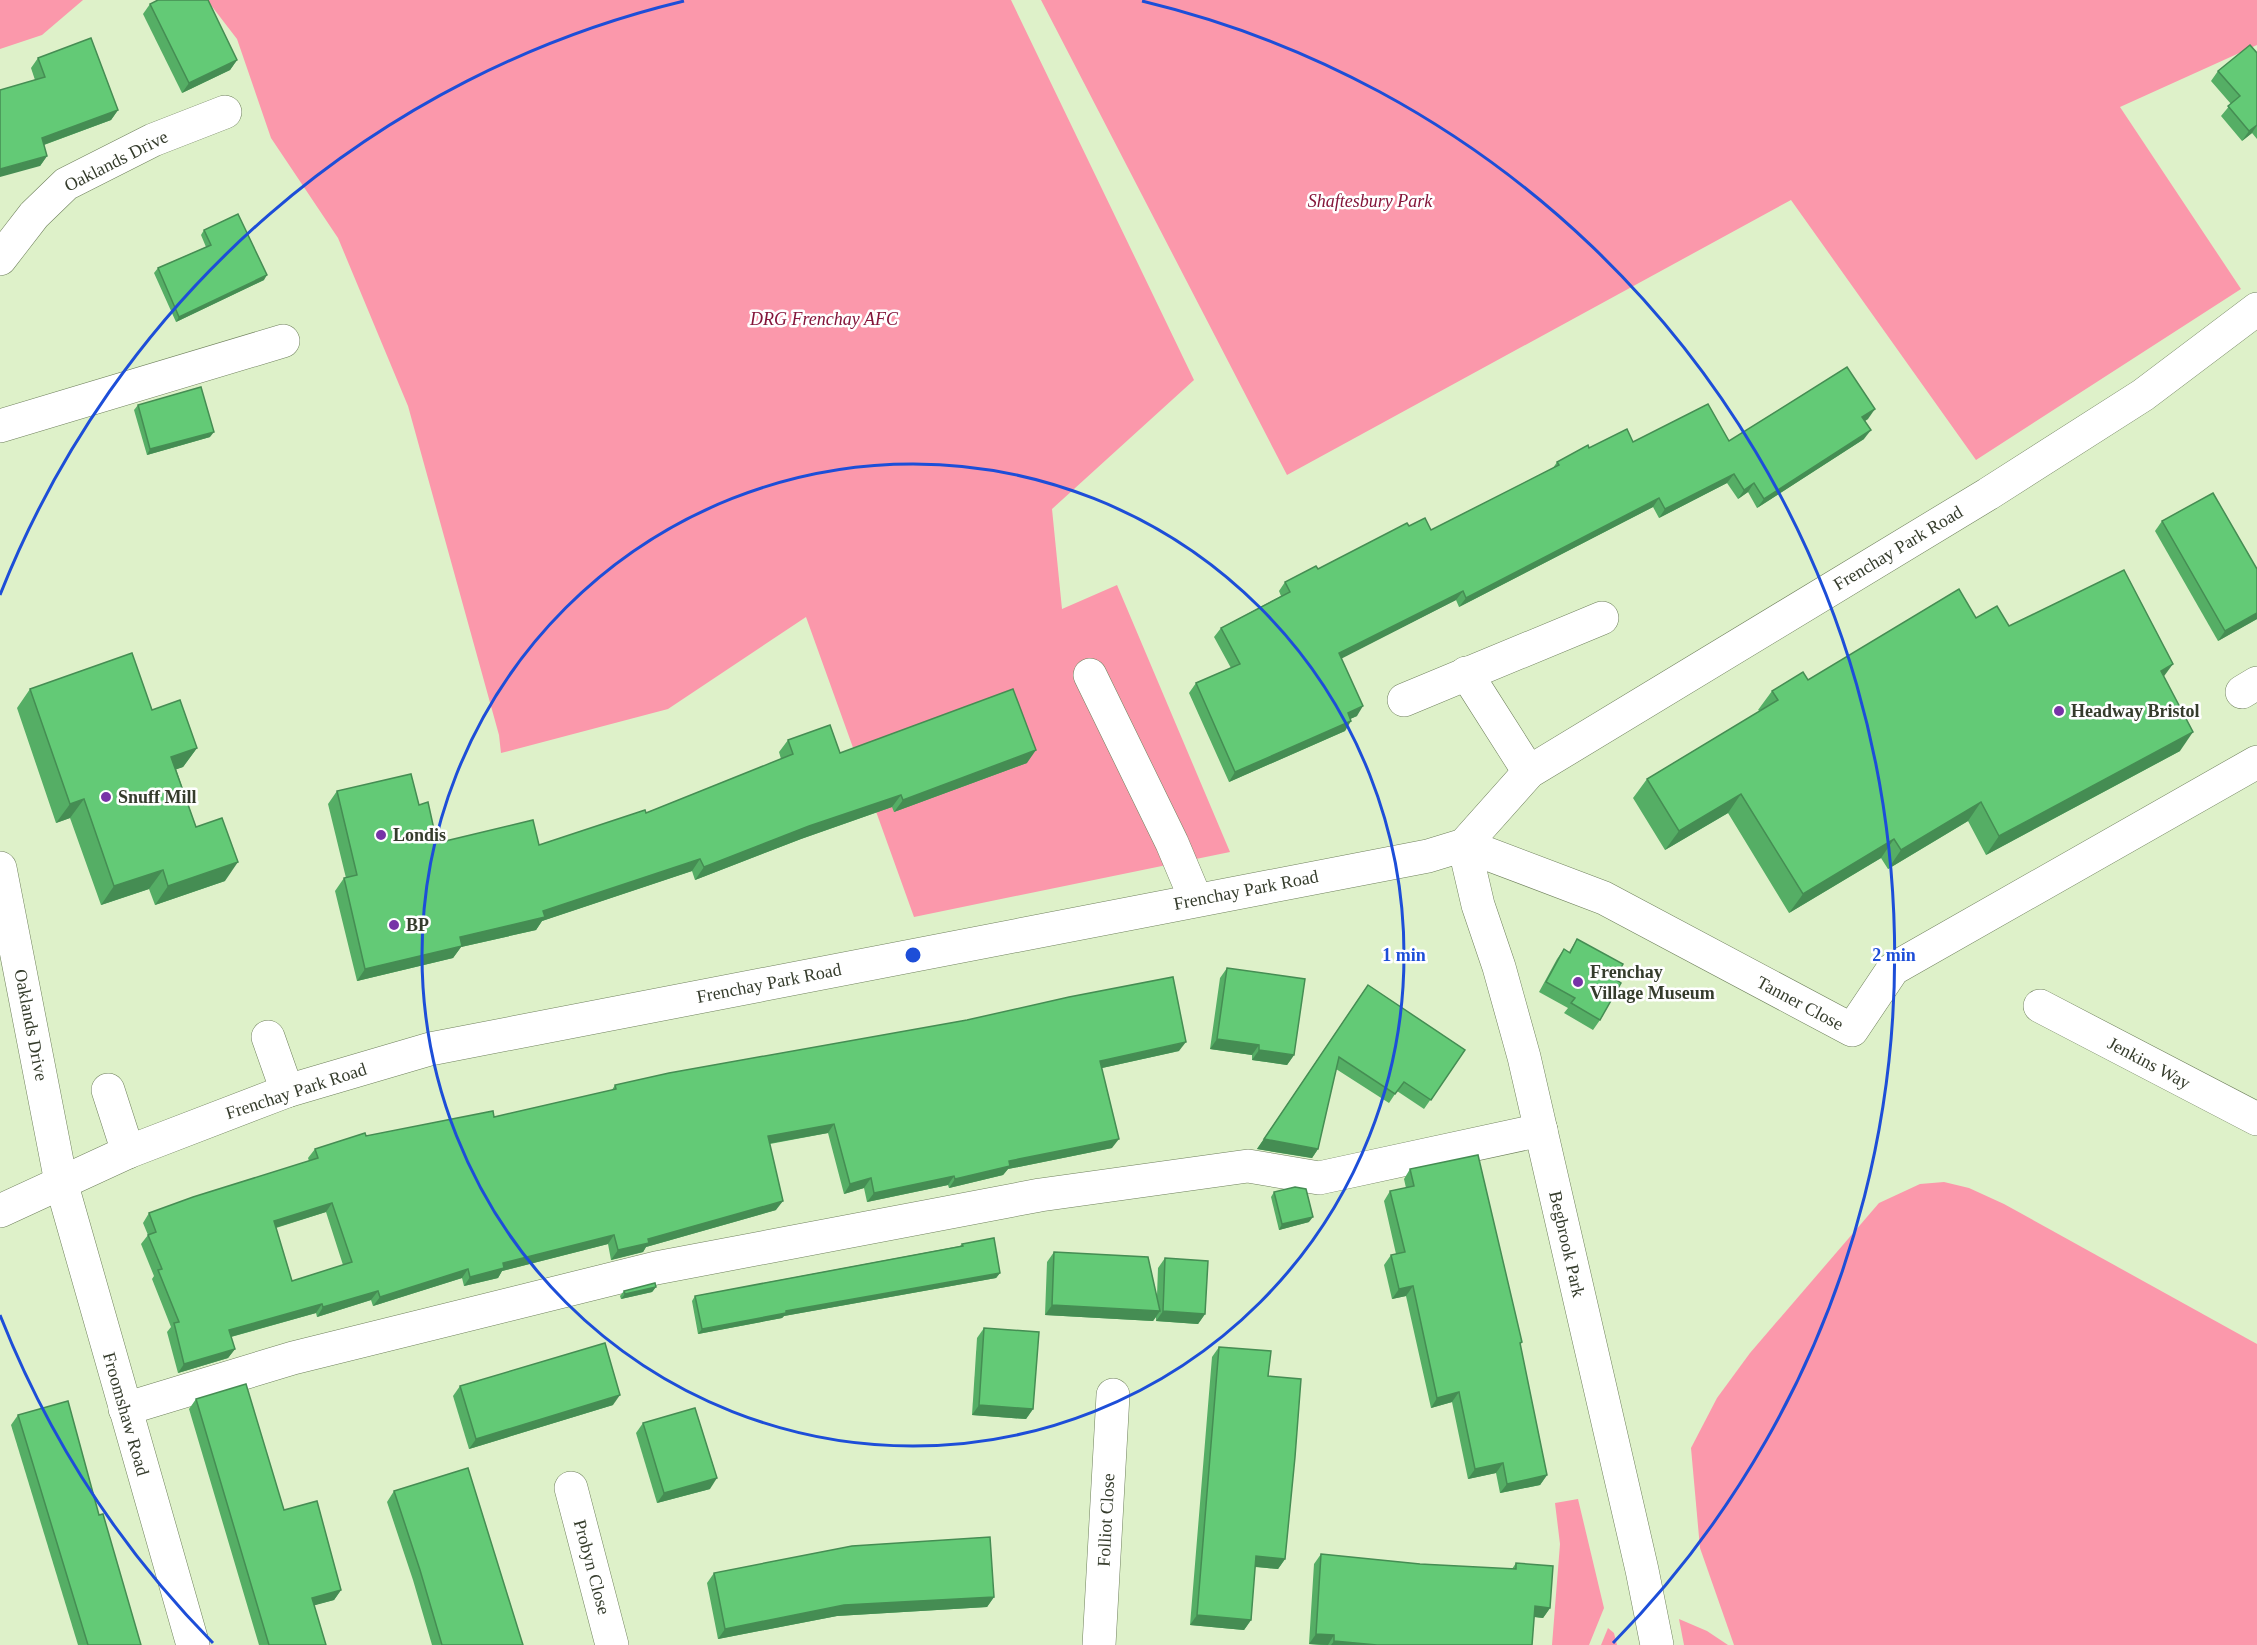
<svg xmlns="http://www.w3.org/2000/svg" width="2257" height="1645" font-family="Georgia,serif">
	<style>
		.green { fill: #fb98ab }
		.lines { fill: none; stroke-linecap: round; stroke-linejoin: round }
		.minor-casing { stroke: #6f805c; stroke-width: 34 }
		.major-casing { stroke: #6f805c; stroke-width: 34 }
		.minor { stroke: #fff; stroke-width: 33 }
		.major { stroke: #fff; stroke-width: 33 }
		.wall { fill: #55ae65; fill-rule: evenodd }
		.shaded-wall { fill: #458d53 }
		.building { fill: #63ca76; stroke: #458d53; stroke-width: 1.5; fill-rule: evenodd }
		.ring { fill: none; stroke: #1d4ed8; stroke-width: 3 }
		.poi-dot { fill: #7733a7; stroke: #fff; stroke-width: 2 }
		.labels { text-anchor: middle; stroke-width: 5; stroke-linejoin: round; paint-order: stroke }
		.street-label { font-size: 18px; fill: #353c2c; stroke: #fff }
		.park-label { font-size: 18px; font-style: italic; fill: #84153a; stroke: #fff }
		.poi-label { font-size: 18px; font-weight: bold; fill: #353c2c; stroke: #fff; text-anchor: start }
		.centre { fill: #1d4ed8; stroke: #fff; stroke-width: 3 }
		.ring-label { font-size: 18px; text-anchor: middle; font-weight: bold; fill: #1d4ed8; stroke: #fff; stroke-width: 5; stroke-linejoin: round; paint-order: stroke }
	</style>
	<rect width="100%" height="100%" fill="#def1c9"/>
	<g class="green">
		<path d="M0,0h83l-41,35 -42,14z"/>
		<path d="M207,0h804l183,380 -142,129 10,100 55,-24 113,267 -316,65 -108,-300 -138,92 -167,44 -2,-18 -91,-329 -70,-168 -67,-100 -34,-99z"/>
		<path d="M1041,0h1216v45l-137,62 121,182 -265,171 -185,-260 -504,275z"/>
		<path d="M1944,1182l25,6 35,16 253,140v301h-523l-34,-97 -9,-100 26,-50 33,-45 129,-150 41,-19z"/>
		<path d="M1578,1499l26,109 -15,37h-37l8,-101 -5,-41z"/>
		<path d="M1679,1619l28,12 21,14h-44z"/>
		<path d="M1608,1628l6,5 3,12h-16z"/>
	</g>
	<g class="lines">
		<defs>
			<g id="minor">
				<path d="M0,259l34,-44 32,-31 87,-44 72,-28"/>
				<path d="M0,426l283,-85"/>
				<path d="M1466,673l63,99"/>
				<path d="M1090,675l82,168 24,57"/>
				<path d="M2242,692l15,-9"/>
				<path d="M1404,700l198,-82"/>
				<path d="M1464,845l140,53 248,132 41,-61 364,-207"/>
				<path d="M1464,845l14,60 21,62 25,90 118,513 15,75"/>
				<path d="M0,868l61,314 132,463"/>
				<path d="M2040,1006l217,113"/>
				<path d="M268,1037l19,54"/>
				<path d="M108,1090l20,62"/>
				<path d="M125,1409l168,-51 363,-90 384,-73 208,-29 71,12 222,-48"/>
				<path d="M571,1488l41,157"/>
				<path d="M1099,1645l14,-250"/>
			</g>
			<path id="major" d="M0,1211l128,-59 159,-61 143,-42 998,-193 36,-11 65,-73 459,-278 155,-99 114,-86"/>
		</defs>
		<use href="#minor" class="minor-casing"/>
		<use href="#major" class="major-casing"/>
		<use href="#minor" class="minor"/>
		<use href="#major" class="major"/>
	</g>
	<g class="wall">
		<path d="M150,4l87,56 -7,10 -48,23 -39,-79z"/>
		<path d="M2257,53v86l-5,-6 -10,8 -21,-25 10,-12 -20,-23 7,-10z"/>
		<path d="M38,58l80,52 -7,10 -67,25 3,11 -7,10 -5,-86 -4,-12z"/>
		<path d="M204,230l60,50 -88,42 -22,-49 4,-5 48,-21 -5,-12z"/>
		<path d="M138,405l72,32 -63,18 -13,-45z"/>
		<path d="M1868,419l-3,2 -1,18 -107,69 -9,-16 -10,7 -11,-16 -68,35 -6,-11 -194,100 -3,-7 -115,58 16,58 -7,3 -5,12 -116,51 -40,-89 7,-10 35,-15 -17,-31 7,-9 60,-32 -2,-5 6,-9 33,-13 91,-43 22,4 122,-62 4,-6 32,-14 44,-6 96,-1z"/>
		<path d="M2162,521l95,48v50l-39,22 -63,-110z"/>
		<path d="M1976,618l33,8 155,51 16,74 -194,104 -18,-34 -80,48 -7,-11 -92,55 -61,-100 -63,37 -32,-52 14,-19 113,-68 -2,-1 14,-19 36,-11z"/>
		<path d="M30,689l122,21 45,38 -14,19 -7,2 20,58 29,54 -70,24 -6,-16 -48,16 -31,-87 -14,5 -39,-115z"/>
		<path d="M788,740l52,13 187,10 -133,49 -2,-5 -91,32 -106,41 -3,-9 -150,50 -6,9 -75,17 -8,11 -96,23 -22,-90 9,-13h2l-18,-74 9,-13 82,14 18,38 102,2 107,-32 135,-54 -2,-7z"/>
		<path d="M1577,939l38,40 -15,41 -7,10 -29,-17 4,-5 -29,-16 18,-33 7,-10 5,3z"/>
		<path d="M1227,968l67,87 -7,10 -35,-5v-5l-42,-6 10,-71z"/>
		<path d="M1368,985l97,65 -41,59 -27,-18 -8,12 -53,-34 -18,80 -6,9 -55,-9z"/>
		<path d="M1179,1051l-77,17 10,80 -104,21 -5,6 -54,13 -1,-3 -81,17 -3,-14 -20,6 -16,-61 -58,11 6,66 -130,37 -3,5 -32,8 -3,-16 -106,27 -4,7 -34,8 -2,-8 -89,28 -2,-6 -54,17 -1,-4 -85,24 4,12 -7,9 -50,15 -11,-41 4,-5 -19,-48 2,-3 -13,-32 7,-9 -5,-12 6,-10 160,-52 -1,-3 7,-9 51,-13 128,-19 118,-27 3,-5zM326,1212l17,53 -51,16 -16,-53z"/>
		<path d="M1410,1169l112,173 -2,3 27,130 -7,10 -40,8 -4,-20 -28,6 -16,-77 -21,6 -25,-112 -14,3 -8,-34 7,-10 5,-1 -12,-53 6,-10 16,-3 -2,-9z"/>
		<path d="M1274,1192l35,30 -30,8 -8,-33z"/>
		<path d="M962,1244l38,29 -4,5 -212,38 -2,2 -84,16 -6,-33 3,-5 265,-50z"/>
		<path d="M1054,1252l103,44 1,-28 7,-10 40,56 -7,10 -42,-3v-4l-3,4 -108,-6 2,-53z"/>
		<path d="M656,1287l-4,5 -31,7 -1,-3 4,-5z"/>
		<path d="M984,1328l49,81 -7,10 -54,-4 5,-77z"/>
		<path d="M1219,1347l66,212 -7,10 -23,-2 -4,53 -7,10 -54,-5 22,-268z"/>
		<path d="M460,1386l153,19 -144,44 -16,-53z"/>
		<path d="M196,1399l88,111 57,80 -7,10 -20,5 12,40h-67l-70,-236z"/>
		<path d="M18,1415l81,100 42,130h-63l-67,-220z"/>
		<path d="M643,1423l67,66 -53,14 -21,-70z"/>
		<path d="M394,1491l129,154h-91l-19,-65 -26,-78z"/>
		<path d="M1321,1554l99,10 92,5 4,-6 34,45 -7,10 -9,-1 -2,28h-211l-12,-1 5,-80z"/>
		<path d="M714,1573l280,24 -7,10 -150,9 -119,23 -11,-56z"/>
	</g>
	<g class="shaded-wall">
		<path d="M237,60l-7,10 -48,23 7,-10z"/>
		<path d="M118,110l-7,10 -76,28 7,-10z"/>
		<path d="M2257,125l-5,8 -10,8 7,-10z"/>
		<path d="M47,156l-7,10 -40,11v-8z"/>
		<path d="M267,275l-3,5 -88,42 3,-5z"/>
		<path d="M1875,409l-7,10 -12,7 6,-9z"/>
		<path d="M1871,430l-7,9 -107,69 7,-9z"/>
		<path d="M214,432l-4,5 -63,18 3,-6z"/>
		<path d="M1734,474l-7,9 -68,35 6,-9z"/>
		<path d="M1754,483l-6,9 -10,7 6,-9z"/>
		<path d="M1659,498l-6,9 -194,100 7,-9z"/>
		<path d="M1463,591l-7,9 -123,63 6,-10z"/>
		<path d="M2257,613v6l-39,22 7,-10z"/>
		<path d="M2173,664l-14,19 2,-12z"/>
		<path d="M1363,706l-6,10 -16,7 7,-10z"/>
		<path d="M1351,721l-6,10 -116,51 6,-10z"/>
		<path d="M2193,732l-13,19 -194,104 13,-19z"/>
		<path d="M197,748l-14,19 -25,9 13,-19z"/>
		<path d="M1036,750l-9,13 -133,49 9,-12z"/>
		<path d="M1741,794l-13,19 -63,37 14,-19z"/>
		<path d="M901,795l-9,12 -91,32 -106,41 9,-13 105,-41z"/>
		<path d="M84,799l-14,19 -14,5 14,-19z"/>
		<path d="M1981,802l-13,19 -80,48 13,-19z"/>
		<path d="M1894,839l-13,19 -92,55 14,-19z"/>
		<path d="M700,859l-8,12 -150,50 -6,9 -75,17 -8,11 -96,23 8,-12 95,-32 83,-26z"/>
		<path d="M238,862l-13,19 -70,24 13,-19z"/>
		<path d="M163,870l-14,19 -48,16 13,-19z"/>
		<path d="M1217,1039l42,6 -7,10 -42,-6z"/>
		<path d="M1186,1042l-7,9 -86,19 7,-9z"/>
		<path d="M1259,1050l35,5 -7,10 -35,-5z"/>
		<path d="M834,1124l-6,9 -67,12 7,-9z"/>
		<path d="M1119,1139l-7,9 -104,21 -5,6 -54,13 6,-9 54,-18z"/>
		<path d="M1264,1139l54,10 -6,9 -55,-9z"/>
		<path d="M954,1176l-6,9 -81,17 7,-9z"/>
		<path d="M871,1178l-7,10 -20,6 6,-10z"/>
		<path d="M783,1201l-7,9 -130,37 -3,5 -32,8 7,-10 30,-11z"/>
		<path d="M332,1203l-6,9 -58,18 6,-9z"/>
		<path d="M1313,1217l-4,5 -30,8 3,-6z"/>
		<path d="M614,1235l-6,9 -106,27 -4,7 -34,8 6,-9 33,-14z"/>
		<path d="M468,1269l-6,9 -89,28 7,-9z"/>
		<path d="M1000,1273l-4,5 -212,38 -2,2 -84,16 4,-5 84,-18z"/>
		<path d="M1413,1286l-7,10 -14,3 7,-10z"/>
		<path d="M656,1287l-4,5 -31,7 4,-5z"/>
		<path d="M378,1291l-7,9 -54,17 6,-10z"/>
		<path d="M322,1304l-6,9 -93,26 6,-9z"/>
		<path d="M1052,1305l108,6 -7,10 -108,-6z"/>
		<path d="M1163,1311l42,3 -7,10 -42,-3z"/>
		<path d="M235,1349l-7,9 -50,15 6,-9z"/>
		<path d="M1459,1392l-7,10 -21,6 6,-10z"/>
		<path d="M620,1395l-7,10 -144,44 7,-10z"/>
		<path d="M979,1405l54,4 -7,10 -54,-4z"/>
		<path d="M1503,1463l-7,10 -28,6 7,-10z"/>
		<path d="M1547,1475l-7,10 -40,8 7,-9z"/>
		<path d="M717,1478l-7,11 -53,14 7,-10z"/>
		<path d="M1256,1556l29,3 -7,10 -29,-3z"/>
		<path d="M341,1590l-7,10 -29,8 7,-10z"/>
		<path d="M994,1597l-7,10 -150,9 -119,23 7,-10 119,-24z"/>
		<path d="M1535,1606l15,2 -7,10 -15,-2z"/>
		<path d="M1197,1615l54,5 -7,10 -54,-5z"/>
		<path d="M1316,1634l18,1 -6,10 -19,-1z"/>
		<path d="M1334,1641l43,4h-46z"/>
	</g>
	<g class="building">
		<path d="M158,0h50l29,60 -48,23 -39,-79z"/>
		<path d="M91,38l27,72 -76,28 5,18 -47,13v-79l45,-13 -7,-19z"/>
		<path d="M2250,45l7,8v72l-8,6 -21,-25 12,-10 -22,-25z"/>
		<path d="M238,214l29,61 -88,42 -21,-49 53,-23 -7,-15z"/>
		<path d="M1847,367l28,42 -13,8 9,13 -107,69 -10,-16 -10,7 -10,-16 -69,35 -6,-11 -193,100 -3,-7 -124,62 24,53 -15,7 3,8 -116,51 -39,-89 44,-19 -19,-36 69,-36 -5,-10 31,-16 2,3 89,-46 2,3 16,-8 6,12 128,-65 -2,-3 31,-17 1,3 38,-19 6,13 75,-38 21,37z"/>
		<path d="M201,387l13,45 -64,17 -12,-44z"/>
		<path d="M2213,493l44,76v44l-32,18 -63,-110z"/>
		<path d="M2124,570l49,94 -12,7 32,61 -194,104 -18,-34 -80,48 -7,-11 -91,55 -62,-100 -62,37 -32,-52 131,-79 -6,-9 31,-19 5,8 151,-91 17,29 21,-12 12,20z"/>
		<path d="M132,653l20,57 28,-10 17,48 -26,9 25,70 26,-9 16,44 -70,24 -5,-16 -49,16 -30,-87 -14,5 -40,-115z"/>
		<path d="M1013,689l23,61 -133,50 -2,-5 -92,31 -105,41 -4,-8 -157,52 2,6 -85,20 2,9 -97,23 -21,-91 13,-3 -20,-84 74,-17 8,31 9,-3 9,41 96,-23 6,25 106,-35 1,3 147,-59 -5,-14 42,-15 10,28z"/>
		<path d="M1577,939l46,25 -8,15 6,4 -21,37 -29,-17 4,-5 -29,-16 18,-33 6,4z"/>
		<path d="M1227,968l78,11 -11,76 -35,-5v-5l-42,-6z"/>
		<path d="M1173,977l13,65 -86,19 19,78 -110,22 1,5 -55,13 -1,-3 -80,17 -3,-15 -21,6 -16,-60 -66,12 15,65 -135,38 1,4 -31,7 -4,-15 -111,28 1,5 -34,9 -2,-8 -88,28 -2,-6 -55,16 -1,-3 -93,26 6,19 -51,15 -10,-41 5,-1 -21,-52 4,-1 -14,-34 8,-3 -7,-19 44,-16 125,-39 -3,-9 50,-16 1,3 127,-25 1,6 122,-28 -1,-4 54,-12 298,-53 102,-23zM332,1203l20,59 -60,19 -18,-60z"/>
		<path d="M1368,985l97,65 -34,50 -27,-18 -9,12 -56,-37 -21,92 -54,-10z"/>
		<path d="M1478,1155l44,187 -2,1 27,132 -40,9 -4,-21 -28,6 -16,-77 -22,6 -24,-112 -14,3 -8,-34 14,-3 -15,-61 24,-5 -4,-17z"/>
		<path d="M1295,1187l11,2 7,28 -31,7 -8,-32z"/>
		<path d="M994,1238l6,35 -214,38v2l-84,16 -7,-33 268,-50 -1,-2z"/>
		<path d="M1054,1252l94,5 12,54 -108,-6z"/>
		<path d="M1165,1258l43,3 -3,53 -42,-3z"/>
		<path d="M655,1283l1,4 -31,7 -1,-3z"/>
		<path d="M984,1328l55,4 -6,77 -54,-4z"/>
		<path d="M605,1343l15,52 -144,44 -16,-53z"/>
		<path d="M1219,1347l52,4 -3,25 33,3 -6,78 -10,102 -29,-3 -5,64 -54,-5z"/>
		<path d="M246,1384l38,126 33,-9 24,89 -29,8 14,47h-57l-73,-246z"/>
		<path d="M68,1401l31,114 4,-1 38,131h-53l-70,-230z"/>
		<path d="M695,1408l22,70 -53,15 -21,-70z"/>
		<path d="M468,1468l55,177h-81l-22,-75 -26,-79z"/>
		<path d="M990,1537l4,60 -150,8 -119,24 -11,-56 138,-27z"/>
		<path d="M1321,1554l99,10 96,5v-6l37,3 -3,42 -15,-2 -3,39h-155l-43,-4v-6l-18,-1z"/>
	</g>
	<g class="ring">
		<circle cx="913" cy="955" r="491"/>
		<path d="M213 1643A981 981 0 0 1 0 1315M0 595A981 981 0 0 1 684 1M1142 1A981 981 0 0 1 1613 1643"/>
	</g>
	<g class="poi-dot">
		<circle cx="2059" cy="711" r="6"/>
		<circle cx="106" cy="797" r="6"/>
		<circle cx="381" cy="835" r="6"/>
		<circle cx="394" cy="925" r="6"/>
		<circle cx="1578" cy="982" r="6"/>
	</g>
	<g class="labels">
		<g class="street-label">
			<text transform="translate(116 161) rotate(-27)" y="6">Oaklands Drive</text>
			<text transform="translate(1898 548) rotate(-31)" y="6">Frenchay Park Road</text>
			<text transform="translate(1246 890) rotate(-11)" y="6">Frenchay Park Road</text>
			<text transform="translate(769 983) rotate(-11)" y="6">Frenchay Park Road</text>
			<text transform="translate(1800 1003) rotate(28)" y="6">Tanner Close</text>
			<text transform="translate(31 1025) rotate(79)" y="6">Oaklands Drive</text>
			<text transform="translate(2149 1063) rotate(28)" y="6">Jenkins Way</text>
			<text transform="translate(296 1091) rotate(-18)" y="6">Frenchay Park Road</text>
			<text transform="translate(1567 1244) rotate(77)" y="6">Begbrook Park</text>
			<text transform="translate(126 1414) rotate(74)" y="6">Froomshaw Road</text>
			<text transform="translate(1106 1520) rotate(-87)" y="6">Folliot Close</text>
			<text transform="translate(592 1567) rotate(75)" y="6">Probyn Close</text>
		</g>
		<g class="park-label">
			<text x="1370" y="207">Shaftesbury Park</text>
			<text x="824" y="325">DRG Frenchay AFC</text>
		</g>
		<g class="poi-label">
			<text x="2071" y="717">Headway Bristol</text>
			<text x="118" y="803">Snuff Mill</text>
			<text x="393" y="841">Londis</text>
			<text x="406" y="931">BP</text>
			<text x="1590" y="978">Frenchay<tspan x="1590" dy="21">Village Museum</tspan></text>
		</g>
	</g>
	<circle cx="913" cy="955" r="9" class="centre"/>
	<g class="ring-label">
		<text x="1404" y="961">1 min</text>
		<text x="1894" y="961">2 min</text>
	</g>
</svg>
